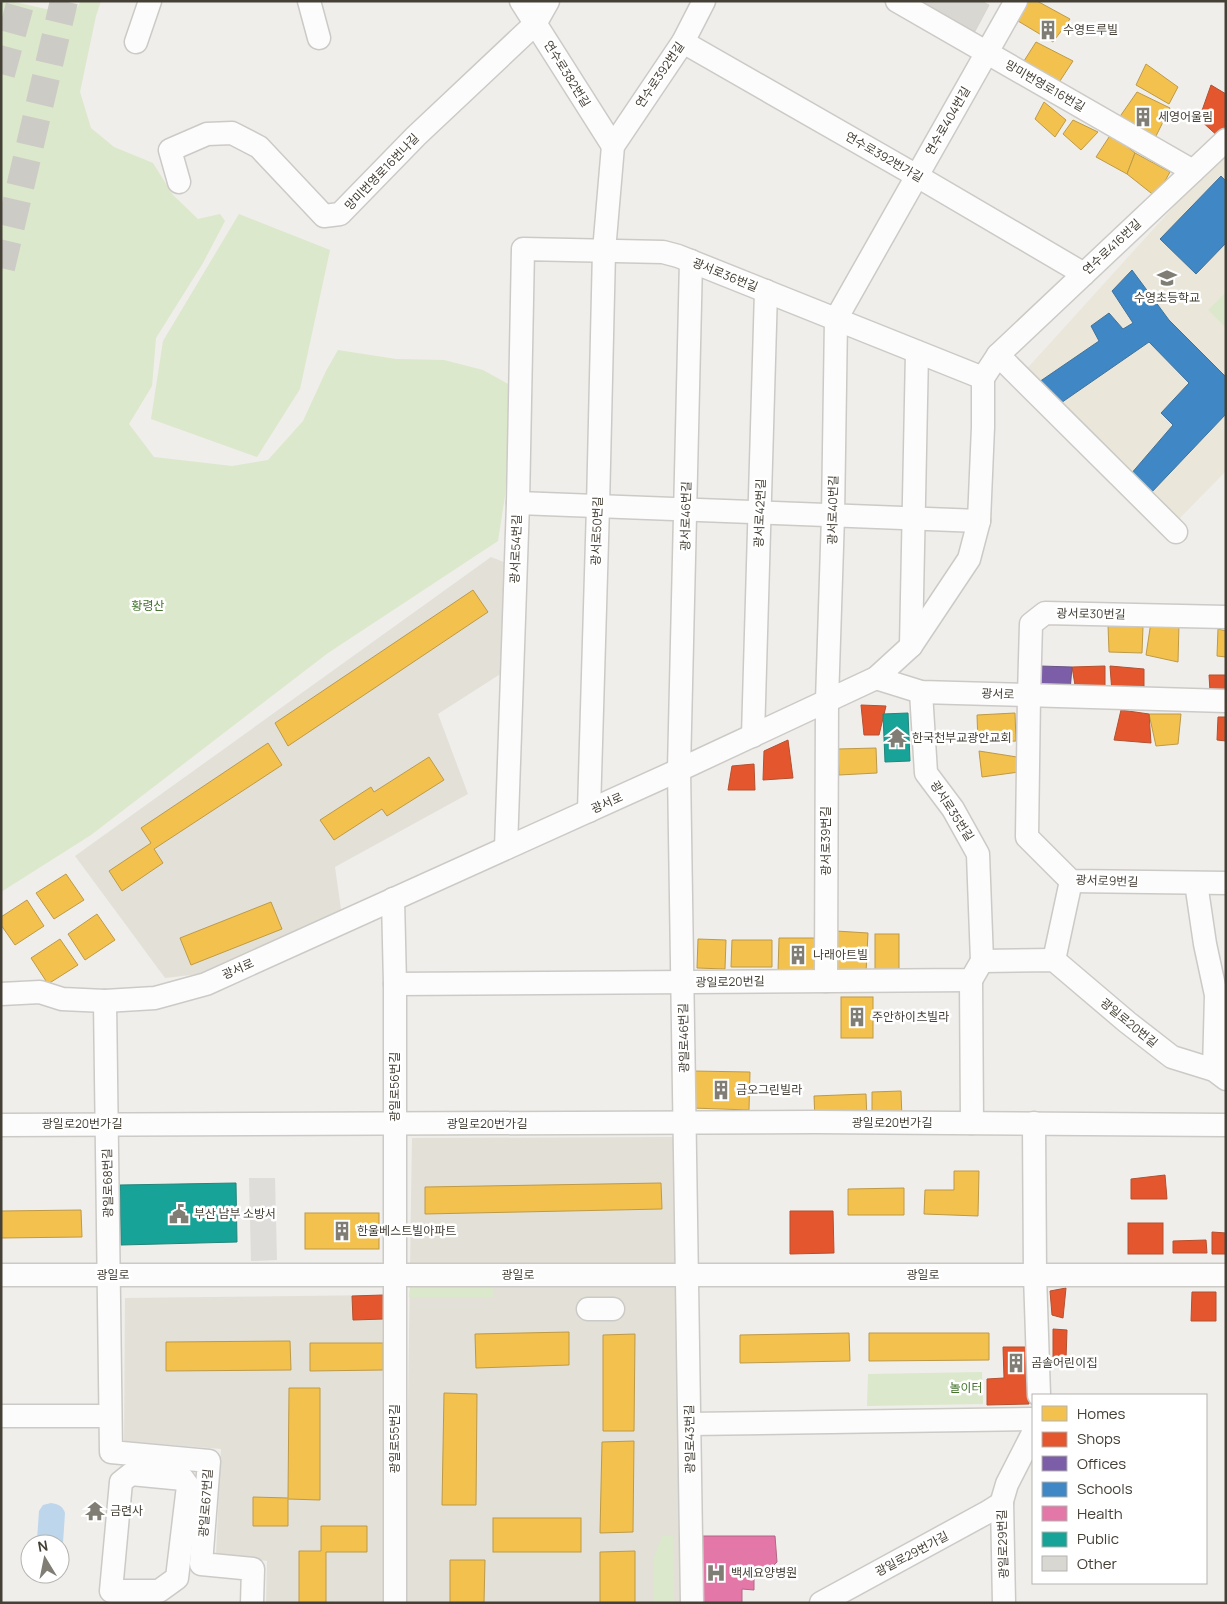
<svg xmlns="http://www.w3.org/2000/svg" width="1227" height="1604" font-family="Manrope,'Noto Sans KR',sans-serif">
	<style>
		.residential { fill: #e3e0d7 }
		.education { fill: #eae6da }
		.green { fill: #dbe8cb }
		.parking { fill: #dfddda }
		.water { fill: #bdd6eb }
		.homes { fill: #f2c14e; stroke: #be9a47 }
		.shops { fill: #e4572e; stroke: #b45030 }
		.offices { fill: #7b5ea7; stroke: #6b5585 }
		.schools { fill: #3f88c5; stroke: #41729a }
		.health { fill: #e377a8; stroke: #b46686 }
		.public { fill: #17a398; stroke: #25857b }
		.building { fill: #d9d7d2; stroke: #d8d5d0 }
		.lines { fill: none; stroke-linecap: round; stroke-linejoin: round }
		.highway-tunnel { stroke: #cdcbc6; stroke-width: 28; stroke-dasharray: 28 14; stroke-linecap: butt }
		.minor-casing { stroke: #cccac6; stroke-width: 25 }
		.minor { stroke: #fdfcfc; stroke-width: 22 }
		.labels { text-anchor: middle; stroke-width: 5; stroke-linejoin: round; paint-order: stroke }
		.poi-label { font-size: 12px; fill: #454036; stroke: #fff; text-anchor: start }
		.street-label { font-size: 12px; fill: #454036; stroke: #fff }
		.park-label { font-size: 12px; fill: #44732d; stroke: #fff }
	</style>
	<rect width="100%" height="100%" fill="#efeeea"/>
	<g class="residential">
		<path d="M491,557l13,5 -2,111 -64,41 30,80 -133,73 7,49 -134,57 -43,5 -90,-122z"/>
		<path d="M673,1137l10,466h-278l7,-465z"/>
		<path d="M383,1295v308h-117l1,-42 -51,-7 5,-105 -97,-8 1,-143z"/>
	</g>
	<path class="education" d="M1226,149v322l-51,52 -152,-150z"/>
	<g class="green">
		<path d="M1,1h9l63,14 8,-14h20l-5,15 -16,76 11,36 23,19 39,16 20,32 25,24 22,-5 5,7 -22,42 -47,75 -4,48 -23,38 25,33 78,9 36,-6 35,-39 23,-50 12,-21 58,9 48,1 39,10 29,16 -7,110 -7,45 -170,112 -237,182 -90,57z"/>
		<path d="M239,214l91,36 -30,139 -43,68 -106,-38 12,-78z"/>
		<path d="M1226,292v36l-18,-18z"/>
		<path d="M412,1275h80l1,22h-84z"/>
		<path d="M982,1372l1,32 -116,2 1,-32z"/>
		<path d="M662,1536h11l1,67h-20v-46z"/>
	</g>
	<path class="parking" d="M249,1178h26l2,82 -26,1z"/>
	<path class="water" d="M51,1503c7,1 12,3 14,10l-2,30 -3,6v-5h-21l-2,-4 2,-29 4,-6z"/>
	<g class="homes">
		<path d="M1027,1h10l33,18 -17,23 -40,-24z"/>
		<path d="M1036,42l37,19 -15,23 -34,-23z"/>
		<path d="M1146,64l32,23 -9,17 -33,-19z"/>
		<path d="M1137,92l33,16 -16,32 -40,-15z"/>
		<path d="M1044,102l22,18 -11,17 -20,-18z"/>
		<path d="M1073,120l25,12 -17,18 -18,-16z"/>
		<path d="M1111,134l24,19 -8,21 -31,-17z"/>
		<path d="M1135,153l35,19 -14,25 -29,-23z"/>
		<path d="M473,590l15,22 -200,134 -13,-23z"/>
		<path d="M1151,622l28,2 -1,38 -32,-7z"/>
		<path d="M1108,625l35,2 -1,26 -33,-1z"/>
		<path d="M1218,629l8,2v26l-9,-1z"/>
		<path d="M1015,713l1,28 -38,2 -1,-28z"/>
		<path d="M1149,714h32l-3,30 -22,2z"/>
		<path d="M268,743l14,22 -128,84 9,14 -41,28 -13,-20 42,-28 -10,-15z"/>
		<path d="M876,748l1,25 -38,2 -1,-26z"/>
		<path d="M979,751l38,6 2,15 -37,5z"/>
		<path d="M429,757l15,23 -57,36 -5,-7 -48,31 -14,-20 51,-33 3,5z"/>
		<path d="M66,874l18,26 -30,19 -18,-26z"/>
		<path d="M27,900l17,26 -29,19 -14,-20v-8z"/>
		<path d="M271,902l11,27 -91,36 -11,-27z"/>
		<path d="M97,914l18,26 -30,20 -17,-26z"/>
		<path d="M836,931l32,2 -2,40 -32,-2z"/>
		<rect x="875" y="934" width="24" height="40"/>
		<path d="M779,938h39l-1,35 -39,-1z"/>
		<path d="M60,939l18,26 -30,19 -17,-26z"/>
		<path d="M698,939l28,1 -1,29 -28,-1z"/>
		<path d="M732,940h40v27h-41z"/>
		<rect x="841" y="997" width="32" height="41"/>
		<path d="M693,1071l57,1 -1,38 -57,-2z"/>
		<path d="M901,1091l1,28 -30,1v-28z"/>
		<path d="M866,1094l1,27 -52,1 -1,-26z"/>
		<path d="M954,1171h25l-1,45 -54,-2 1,-24h29z"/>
		<path d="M661,1183l1,26 -237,5v-27z"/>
		<path d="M904,1188v27h-56v-26z"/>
		<path d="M81,1210l1,27 -81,1v-27z"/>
		<rect x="305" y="1213" width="74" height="36"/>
		<path d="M569,1332v33l-93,3 -1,-34z"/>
		<path d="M849,1333l1,28 -110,2v-28z"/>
		<path d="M869,1333h120v27l-120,1z"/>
		<path d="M635,1334l-1,97h-31v-96z"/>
		<path d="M290,1341l1,29 -125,1v-29z"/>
		<path d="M310,1343h73v27l-73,1z"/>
		<path d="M289,1388h31v112l-32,-1v27h-35v-29l35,1z"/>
		<path d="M444,1393l33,1 -1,111h-34z"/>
		<path d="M634,1441l-1,91 -33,1 2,-91z"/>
		<rect x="493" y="1518" width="88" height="34"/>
		<path d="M321,1526h46v26h-41v51h-27v-52h22z"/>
		<path d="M635,1551v52h-35v-51z"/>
		<path d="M450,1560h35l-1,43h-34z"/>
	</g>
	<g class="shops">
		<path d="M1211,85l15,9v39l-5,6 -22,-20z"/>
		<path d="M1105,666v25h-29l-4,-24z"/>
		<path d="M1110,666l34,3v27l-32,-3z"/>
		<path d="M1209,675h17v17l-16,-1z"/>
		<path d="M861,705l25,1 -7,29h-15z"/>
		<path d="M1121,710l28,4 2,29 -37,-3z"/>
		<path d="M1218,717h8v24l-9,-1z"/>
		<path d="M788,740l5,38 -30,2 1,-29z"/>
		<path d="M754,764l1,26h-27l4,-24z"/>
		<path d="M1165,1175l2,24h-36v-20z"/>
		<path d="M790,1211h43l1,42 -44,1z"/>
		<rect x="1128" y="1223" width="35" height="31"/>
		<path d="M1212,1232l14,1v21h-14z"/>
		<path d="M1206,1240l1,13h-34v-12z"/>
		<path d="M1066,1288l-3,30 -11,-3 -2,-24z"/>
		<path d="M1192,1292h24v29h-25z"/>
		<path d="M383,1295l1,24 -31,1 -1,-24z"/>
		<path d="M1053,1329l14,1 -1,29 -13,-2z"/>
		<path d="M1003,1347h25l1,57 -42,1v-26l17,-1z"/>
	</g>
	<path class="offices" d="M1040,666l32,1 -2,24 -33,-1z"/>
	<g class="schools">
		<path d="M1221,176l5,5v62l-30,31 -36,-35z"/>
		<path d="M1132,270l37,50 57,57v37l-76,80 -20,-19 43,-50 -12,-12 28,-30 -40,-41 -91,63 -19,-23 60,-41 -8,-15 18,-13 14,16 10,-6 -21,-32z"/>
	</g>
	<path class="health" d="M697,1536h78l2,26 -13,13h-10v15l-12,-1v14h-44z"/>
	<g class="public">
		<path d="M908,713l2,48 -25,1 -2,-48z"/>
		<path d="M236,1183l1,59 -116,3 -1,-60z"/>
	</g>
	<path class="building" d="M926,1h55l8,4 -16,30 -50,-28z"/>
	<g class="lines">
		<g class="highway-tunnel">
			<path d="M1,74l20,-73"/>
			<path d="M1,268l63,-267"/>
		</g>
		<defs>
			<g id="minor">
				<path d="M309,1l10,37"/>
				<path d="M521,1l92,145"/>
				<path d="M897,1l296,170"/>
				<path d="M136,42l14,-41"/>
				<path d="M683,42l234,134 167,98"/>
				<path d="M179,182l-9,-32 37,-16 25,-1 27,14 65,69 16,-2 76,-78 119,-112 13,-23"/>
				<path d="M691,261l-12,509 13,833"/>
				<path d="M998,355l178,177"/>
				<path d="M983,378l15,-23 228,-215"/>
				<path d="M518,503l461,18"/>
				<path d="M1226,617l-181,-4 -14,11 -2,71 -2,142 44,44 155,2"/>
				<path d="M911,646l6,-294"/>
				<path d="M876,678l45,14 305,9"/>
				<path d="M921,692l5,81 27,36 25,45 4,107"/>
				<path d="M753,736l13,-445"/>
				<path d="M589,811l9,-305 6,-255 9,-105 70,-104 21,-41"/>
				<path d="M506,848l12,-345 5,-254 140,3 15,4 305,122"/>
				<path d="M1196,883l9,61 11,51 -2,75"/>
				<path d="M393,899l2,85v619"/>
				<path d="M1054,960l17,-79"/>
				<path d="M982,961l72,-1 73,62 45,35 42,13 12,9"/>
				<path d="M971,980l1,143"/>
				<path d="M826,981l1,-280 6,-185 3,-197 180,-318"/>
				<path d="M395,984l576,-4 11,-19"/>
				<path d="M1,994l39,-2 22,7 43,2 50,-3 51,-14 473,-214 197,-92 35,-32 58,-87 10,-38 4,-94v-49"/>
				<path d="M105,1001l6,451 98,9 -8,103 52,5 -1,34"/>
				<path d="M1034,1123l1,152 4,120"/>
				<path d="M1,1125l814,-3 411,3"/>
				<path d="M1,1275h1225"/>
				<path d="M588,1309h25"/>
				<path d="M1,1416h109"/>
				<path d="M690,1424l343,-5"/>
				<path d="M131,1474l52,5 5,7 -11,92 -18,13h-48l10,-109z"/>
				<path d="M821,1603l165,-90 16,-10"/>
				<path d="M1004,1603l-2,-102 5,-17 26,-51"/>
			</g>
		</defs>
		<use href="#minor" class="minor-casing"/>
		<use href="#minor" class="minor"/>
	</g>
	<defs>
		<symbol id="building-bare" viewBox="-9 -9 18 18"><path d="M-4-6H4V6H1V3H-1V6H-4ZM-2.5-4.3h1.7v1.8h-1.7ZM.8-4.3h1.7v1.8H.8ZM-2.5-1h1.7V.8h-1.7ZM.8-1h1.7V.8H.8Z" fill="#807d75" stroke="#fff" stroke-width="2.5" paint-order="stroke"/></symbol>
		<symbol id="school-bare" viewBox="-9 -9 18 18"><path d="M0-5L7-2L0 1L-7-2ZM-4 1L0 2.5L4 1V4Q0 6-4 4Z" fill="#807d75" stroke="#fff" stroke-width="2.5" paint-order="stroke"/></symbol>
		<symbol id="temple-bare" viewBox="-9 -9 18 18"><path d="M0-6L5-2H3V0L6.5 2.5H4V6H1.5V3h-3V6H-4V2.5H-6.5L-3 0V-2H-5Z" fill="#807d75" stroke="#fff" stroke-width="2.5" paint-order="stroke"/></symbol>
		<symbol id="civic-bare" viewBox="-9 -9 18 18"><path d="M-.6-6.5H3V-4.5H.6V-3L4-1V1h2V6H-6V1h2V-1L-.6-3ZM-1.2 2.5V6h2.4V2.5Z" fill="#807d75" stroke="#fff" stroke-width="2.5" paint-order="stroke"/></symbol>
		<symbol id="hospital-bare" viewBox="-9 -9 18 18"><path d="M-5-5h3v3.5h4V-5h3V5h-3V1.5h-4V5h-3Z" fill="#807d75" stroke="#fff" stroke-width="2.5" paint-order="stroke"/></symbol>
	</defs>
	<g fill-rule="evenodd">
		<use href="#building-bare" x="1034" y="16" width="28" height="28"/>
		<use href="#building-bare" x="1129" y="103" width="28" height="28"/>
		<use href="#school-bare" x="1153" y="264" width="28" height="28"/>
		<use href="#temple-bare" x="883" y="724" width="28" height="28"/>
		<use href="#building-bare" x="784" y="941" width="28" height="28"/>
		<use href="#building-bare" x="843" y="1003" width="28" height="28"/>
		<use href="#building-bare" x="707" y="1076" width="28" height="28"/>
		<use href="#civic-bare" x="165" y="1200" width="28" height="28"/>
		<use href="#building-bare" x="328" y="1217" width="28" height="28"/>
		<use href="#building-bare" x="1002" y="1349" width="28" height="28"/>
		<use href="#temple-bare" x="81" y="1497" width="28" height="28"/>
		<use href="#hospital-bare" x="702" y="1559" width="28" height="28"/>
	</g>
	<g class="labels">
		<g class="poi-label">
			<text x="1063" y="34">수영트루빌</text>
			<text x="1158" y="121">세영어울림</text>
			<text x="1167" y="302" text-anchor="middle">수영초등학교</text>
			<text x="912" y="742">한국천부교광안교회</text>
			<text x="813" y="959">나래아트빌</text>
			<text x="872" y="1021">주안하이츠빌라</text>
			<text x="736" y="1094">금오그린빌라</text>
			<text x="194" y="1218">부산 남부 소방서</text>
			<text x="357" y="1235">한울베스트빌아파트</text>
			<text x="1031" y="1367">곰솔어린이집</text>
			<text x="110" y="1515">금련사</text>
			<text x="731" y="1577">백세요양병원</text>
		</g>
		<g class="street-label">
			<text transform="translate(567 74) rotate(58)" y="4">연수로382번길</text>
			<text transform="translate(660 75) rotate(-56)" y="4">연수로392번길</text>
			<text transform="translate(1045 86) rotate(30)" y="4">망미번영로16번길</text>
			<text transform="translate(948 121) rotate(-60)" y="4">연수로404번길</text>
			<text transform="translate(884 157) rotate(30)" y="4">연수로392번가길</text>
			<text transform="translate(382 172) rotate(-46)" y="4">망미번영로16번나길</text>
			<text transform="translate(1112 247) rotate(-43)" y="4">연수로416번길</text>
			<text transform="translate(725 275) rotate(22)" y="4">광서로36번길</text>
			<text transform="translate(833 510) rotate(-89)" y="4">광서로40번길</text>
			<text transform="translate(760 513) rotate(-88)" y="4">광서로42번길</text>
			<text transform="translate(686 516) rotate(-89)" y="4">광서로46번길</text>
			<text transform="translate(597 531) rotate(-88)" y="4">광서로50번길</text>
			<text transform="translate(516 549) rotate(-88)" y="4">광서로54번길</text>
			<text transform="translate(1091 614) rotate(1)" y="4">광서로30번길</text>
			<text transform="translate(998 694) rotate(2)" y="4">광서로</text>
			<text transform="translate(607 803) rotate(-24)" y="4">광서로</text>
			<text transform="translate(952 811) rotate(57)" y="4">광서로35번길</text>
			<text transform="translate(826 841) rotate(-90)" y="4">광서로39번길</text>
			<text transform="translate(1107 881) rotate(2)" y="4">광서로9번길</text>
			<text transform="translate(238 969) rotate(-24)" y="4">광서로</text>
			<text transform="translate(730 982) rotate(-1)" y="4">광일로20번길</text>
			<text transform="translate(1129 1023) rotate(39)" y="4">광일로20번길</text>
			<text transform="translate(684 1038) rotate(-91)" y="4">광일로46번길</text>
			<text transform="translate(395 1087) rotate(-90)" y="4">광일로56번길</text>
			<text x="892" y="1127">광일로20번가길</text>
			<text x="82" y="1128">광일로20번가길</text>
			<text x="487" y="1128">광일로20번가길</text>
			<text transform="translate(108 1183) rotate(-91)" y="4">광일로68번길</text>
			<text x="113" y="1279">광일로</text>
			<text x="518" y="1279">광일로</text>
			<text x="923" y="1279">광일로</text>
			<text transform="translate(395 1439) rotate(-90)" y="4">광일로55번길</text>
			<text transform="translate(690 1439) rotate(-91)" y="4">광일로43번길</text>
			<text transform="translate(206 1503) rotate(-86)" y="4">광일로67번길</text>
			<text transform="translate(1003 1544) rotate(-92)" y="4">광일로29번길</text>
			<text transform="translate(912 1554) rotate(-28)" y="4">광일로29번가길</text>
		</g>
		<g class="park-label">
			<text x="148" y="610">황령산</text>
			<text x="966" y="1392">놀이터</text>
		</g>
	</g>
	<rect width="1227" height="1604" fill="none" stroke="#454036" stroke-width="5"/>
	<rect x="1032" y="1394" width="175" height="190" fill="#ffffff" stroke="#b5b3af"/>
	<rect x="1042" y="1406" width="25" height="15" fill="#f2c14e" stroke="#b5b3af"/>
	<text x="1077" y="1419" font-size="15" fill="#454036">Homes</text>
	<rect x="1042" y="1432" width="25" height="15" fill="#e4572e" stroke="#b5b3af"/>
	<text x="1077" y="1444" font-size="15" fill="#454036">Shops</text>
	<rect x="1042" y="1456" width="25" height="15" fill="#7b5ea7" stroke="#b5b3af"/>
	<text x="1077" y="1469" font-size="15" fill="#454036">Offices</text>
	<rect x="1042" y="1482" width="25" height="15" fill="#3f88c5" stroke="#b5b3af"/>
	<text x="1077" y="1494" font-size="15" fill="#454036">Schools</text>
	<rect x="1042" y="1506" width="25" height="15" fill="#e377a8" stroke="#b5b3af"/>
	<text x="1077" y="1519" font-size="15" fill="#454036">Health</text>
	<rect x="1042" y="1532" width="25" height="15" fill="#17a398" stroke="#b5b3af"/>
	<text x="1077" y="1544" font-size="15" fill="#454036">Public</text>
	<rect x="1042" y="1556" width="25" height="15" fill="#d9d7d2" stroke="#b5b3af"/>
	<text x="1077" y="1569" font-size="15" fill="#454036">Other</text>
	<g transform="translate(45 1559) rotate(350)"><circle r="24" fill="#ffffff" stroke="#b5b3af"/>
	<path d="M0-4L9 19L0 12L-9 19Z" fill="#807d75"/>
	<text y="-8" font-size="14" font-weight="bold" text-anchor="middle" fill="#454036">N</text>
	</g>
</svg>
